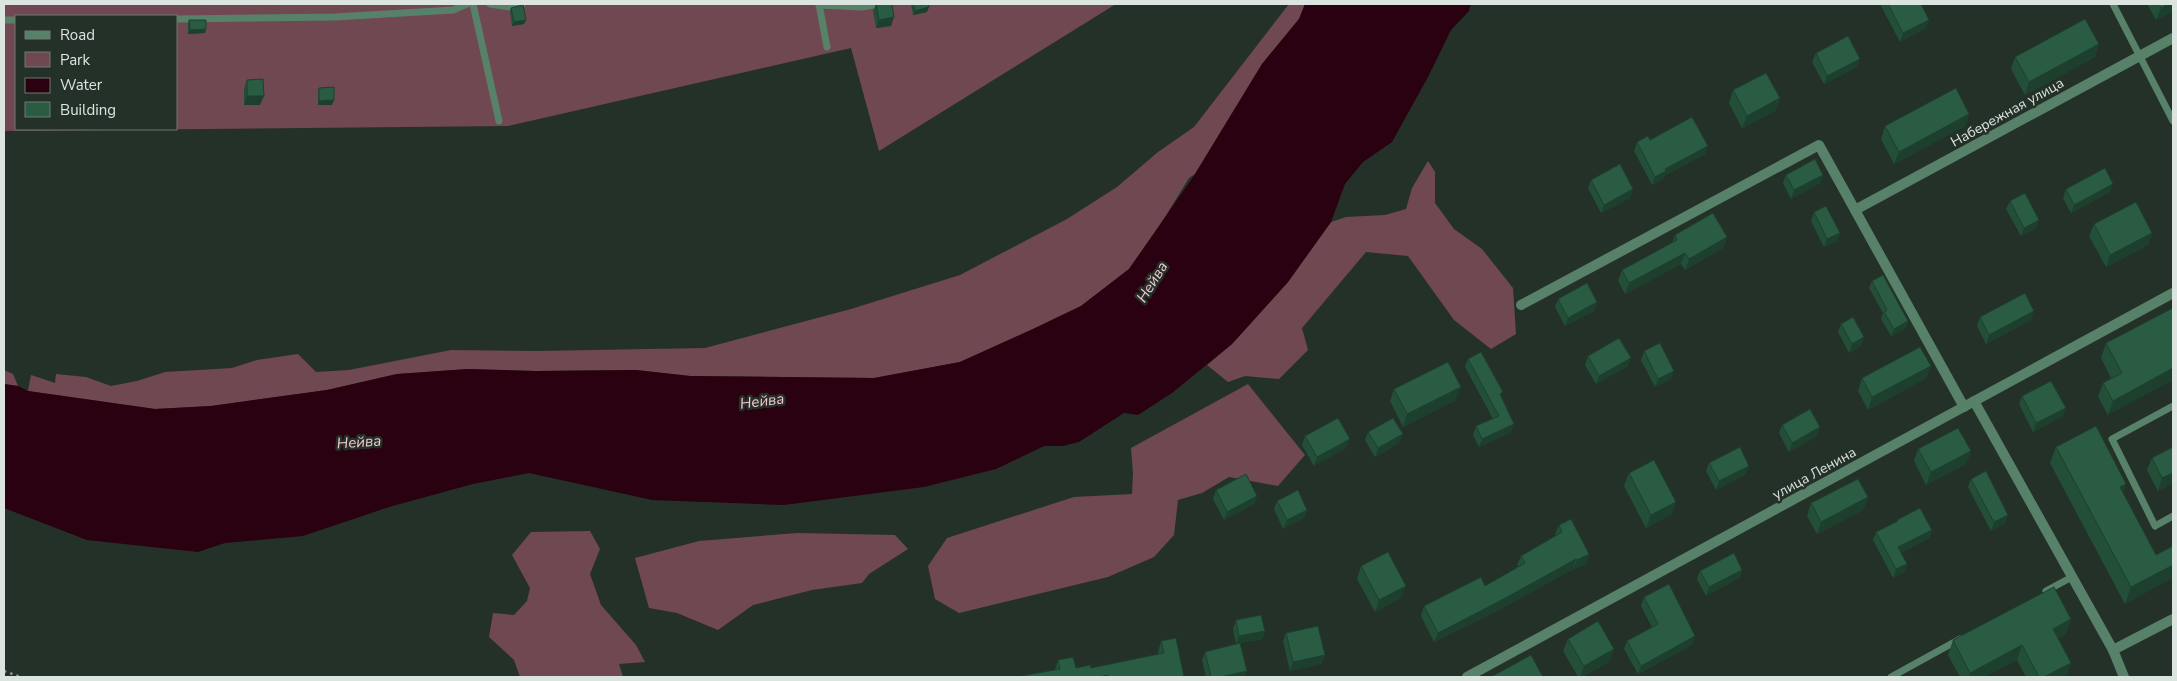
<svg xmlns="http://www.w3.org/2000/svg" width="2177" height="681" font-family="'Nunito Sans',sans-serif">
	<style>
		.green { fill: #704851; fill-rule: evenodd }
		.water { fill: #2a0110 }
		.lines { fill: none; stroke-linecap: round; stroke-linejoin: round }
		.path { stroke: #89938d; stroke-width: 2.5; stroke-dasharray: 2.5 4; stroke-linecap: butt }
		.service { stroke: #588169; stroke-width: 7 }
		.minor { stroke: #588169; stroke-width: 10 }
		.wall { fill: #234f39 }
		.shaded-wall { fill: #1d402e }
		.building { fill: #295c42; stroke: #1d402e }
		.labels { text-anchor: middle; stroke-width: 5; stroke-linejoin: round; paint-order: stroke }
		.street-label { font-size: 14px; fill: #dce4df; stroke: #243129 }
		.water-label { font-size: 15px; font-style: italic; fill: #f8c5d0; stroke: #243129 }
	</style>
	<rect width="100%" height="100%" fill="#243129"/>
	<g class="green">
		<path d="M4,4h1112l-237,147 -28,-103 -343,78 -504,5zM16,16h160v113h-160z"/>
		<path d="M1289,4h16l-6,15 -37,45 -67,110 -6,4 -32,52 -28,39 -48,37 -48,23 -73,33 -86,16 -184,-2 -54,-6 -100,1 -68,-2 -71,5 -70,16 -116,16 -56,3 -127,-18 3,-16 24,8 1,-9 30,3 25,9 26,-5 28,-9 67,-4 25,-8 41,-6 18,18 33,-2 102,-20 87,1 167,-3 146,-39 109,-34 107,-56 50,-32 41,-35 36,-25z"/>
		<path d="M1428,161l7,11v31l19,26 28,20 31,39 3,46 -25,15 -37,-29 -46,-64 -42,-4 -64,76 6,22 -29,29 -34,-3 -17,6 -21,-17 25,-21 56,-62 43,-60 15,-5 39,-2 21,-6 6,-21z"/>
		<path d="M4,370l9,4 5,12 -14,-2z"/>
		<path d="M1248,384l57,71 -27,31 -49,-9 -27,16 -24,7 -4,35 -20,22 -46,20 -149,36 -24,-14 -7,-33 19,-28 127,-41 58,-3 1,-21 -2,-25z"/>
		<path d="M590,531l10,18 -10,25 11,31 35,40 9,17 -26,2 4,13h-103l-6,-17 -25,-23 4,-24 21,2 13,-14 3,-13 -18,-33 19,-23z"/>
		<path d="M797,533l98,2 13,14 -39,25 -7,9 -50,7 -59,15 -35,25 -41,-17 -28,-5 -14,-50 64,-17z"/>
	</g>
	<path class="water" d="M1305,4h166l-2,7 -18,19 -23,47 -36,65 -29,20 -18,22 -14,38 -43,60 -56,62 -60,49 -34,22 -14,-2 -45,29 -16,4h-19l-48,23 -72,18 -140,18 -132,-5 -123,-27 -56,11 -84,23 -86,29 -78,7 -27,9 -111,-12 -83,-32v-124l14,2 10,5 127,18 56,-3 116,-16 70,-16 71,-5 68,2 100,-1 54,6 184,2 86,-16 73,-33 48,-23 48,-37 66,-95 67,-110 37,-45z"/>
	<g class="lines">
		<path class="path" d="M4,671l17,6"/>
		<g class="service">
			<path d="M473,4l26,117"/>
			<path d="M490,4l20,3 12,-3"/>
			<path d="M819,4l8,43"/>
			<path d="M2113,4l60,117"/>
			<path d="M819,5l43,2 17,-3"/>
			<path d="M176,19l159,-2 118,-7 14,-6"/>
			<path d="M4,20h12"/>
			<path d="M2173,406l-61,33 43,87 18,-10"/>
			<path d="M2046,591l26,-14"/>
			<path d="M1891,677l69,-38"/>
		</g>
		<g class="minor">
			<path d="M1855,210l318,-172"/>
			<path d="M1521,305l298,-160 145,262"/>
			<path d="M1974,401l139,249 11,27"/>
			<path d="M2113,650l60,-31"/>
			<path d="M1467,677l706,-384"/>
		</g>
	</g>
	<g class="wall">
		<path d="M876,4h16l-1,22 -15,2 -3,-17z"/>
		<path d="M911,4h17l-1,8 -14,3z"/>
		<path d="M1880,4h41l5,24 -26,14z"/>
		<path d="M2147,4h26v7l-17,9z"/>
		<path d="M511,8l13,16 -12,2 -2,-14z"/>
		<path d="M189,20l17,9 -1,4 -17,1v-10z"/>
		<path d="M2099,44l-4,13 -70,38 -14,-26 4,-12z"/>
		<path d="M1816,53l41,14 -33,17 -12,-22z"/>
		<path d="M247,80l13,25h-16v-17z"/>
		<path d="M319,88l13,17h-14v-13z"/>
		<path d="M1733,90l47,8 -5,13 -33,17 -13,-25z"/>
		<path d="M1969,114l-4,12 -71,38 -13,-25 4,-13z"/>
		<path d="M1650,140l55,14 -41,22 -1,3 -11,6 -18,-34 3,-9z"/>
		<path d="M1786,175h37l-3,8 -29,16 -8,-16z"/>
		<path d="M1591,180l42,9 -3,9 -29,15 -13,-25z"/>
		<path d="M2066,189l44,3 -39,21 -8,-15z"/>
		<path d="M2010,201l29,19 -3,8 -15,8 -15,-27z"/>
		<path d="M1814,212l26,21 -3,8 -13,6 -13,-26z"/>
		<path d="M2094,224l58,9 -4,12 -42,22 -17,-31z"/>
		<path d="M1675,235l52,2 -4,11 -38,22 -4,-6 -56,30 -7,-13 4,-11 50,-27z"/>
		<path d="M1872,281l36,40 -2,7 -15,8 -10,-17 2,-6 -14,-25z"/>
		<path d="M1558,299l39,3 -3,9 -29,15 -10,-19z"/>
		<path d="M2173,308l-65,107 -10,-18 5,-14 8,-5 -10,-20 5,-15z"/>
		<path d="M1980,317l51,3 -45,24 -9,-18z"/>
		<path d="M1841,324l20,22 -12,7 -11,-21z"/>
		<path d="M1644,351l27,28 -16,8 -14,-27z"/>
		<path d="M1588,356l40,10 -32,18 -11,-19z"/>
		<path d="M1468,359l33,38 10,35 -32,15 -6,-12 3,-9 17,-7 -28,-52z"/>
		<path d="M1862,378h64l-58,32 -10,-19z"/>
		<path d="M1394,389l62,11 -53,27 -13,-26z"/>
		<path d="M2022,396l41,20 -30,16 -14,-28z"/>
		<path d="M1782,425l35,11 -28,16 -10,-19z"/>
		<path d="M1368,432l31,11 -24,14 -10,-17z"/>
		<path d="M1305,436l41,12 -32,18 -12,-21z"/>
		<path d="M2056,447l67,46 33,62 -31,49 -75,-141z"/>
		<path d="M2173,447v36l-15,8 -11,-21 5,-12z"/>
		<path d="M1918,449l53,2 -5,13 -40,21 -12,-24z"/>
		<path d="M1709,463l37,11 -30,16 -10,-19z"/>
		<path d="M1629,473l43,41 -26,14 -22,-42z"/>
		<path d="M1971,479l37,36 -3,8 -14,8 -23,-44z"/>
		<path d="M1216,490l41,6 -3,8 -30,16 -11,-21z"/>
		<path d="M1868,497l-5,13 -46,24 -10,-18 4,-13z"/>
		<path d="M1277,501l30,9 -3,8 -21,11 -9,-20z"/>
		<path d="M1897,520l35,10 -3,8 -28,15 6,11 -3,8 -11,6 -20,-38 3,-8 20,-10z"/>
		<path d="M1559,525l30,29 -3,10 -13,6v-1l-76,42 -63,31 -13,-26 3,-10 61,-20 33,-19 -1,-2 4,-9 35,-20 -1,-2z"/>
		<path d="M1361,566l40,32 -26,14 -18,-33z"/>
		<path d="M1742,570l-3,8 -33,18 -9,-17 3,-8z"/>
		<path d="M1644,597l48,48 -54,29 -14,-25 3,-8 25,-14 -11,-21z"/>
		<path d="M2071,619l-5,15 -8,4 13,25 -5,14h-40l-9,-17 -33,17h-24l-12,-22 5,-15z"/>
		<path d="M1236,620l29,11 -3,8 -22,4 7,28 -3,6h-38l-4,-17 3,-8 31,-8 -3,-15z"/>
		<path d="M1286,633l39,22 -4,9 -31,7 -7,-30z"/>
		<path d="M1568,639l41,23 -27,15h-4l-15,-26z"/>
		<path d="M1161,641l23,36h-168l39,-7 3,-10 18,8h15l67,-14v-2z"/>
	</g>
	<g class="shaded-wall">
		<path d="M2168,4h5v7l-17,9 5,-12z"/>
		<path d="M929,7l-2,5 -14,3 2,-4z"/>
		<path d="M894,17l-3,9 -15,2 3,-8z"/>
		<path d="M526,20l-2,4 -12,2 2,-4z"/>
		<path d="M1929,20l-3,8 -26,14 3,-9z"/>
		<path d="M206,29l-1,4 -17,1 2,-4z"/>
		<path d="M2099,44l-4,13 -70,38 4,-13z"/>
		<path d="M1860,59l-3,8 -33,17 3,-8z"/>
		<path d="M247,96h17l-4,9h-16z"/>
		<path d="M1780,98l-5,13 -33,17 5,-12z"/>
		<path d="M334,100l-2,5h-14l1,-4z"/>
		<path d="M1969,114l-4,12 -71,38 5,-12z"/>
		<path d="M1708,146l-3,8 -41,22 -1,3 -11,6 3,-8 10,-8z"/>
		<path d="M1823,175l-3,8 -29,16 3,-9z"/>
		<path d="M2113,184l-3,8 -39,21 3,-8z"/>
		<path d="M1633,189l-3,9 -29,15 3,-8z"/>
		<path d="M2039,220l-3,8 -15,8 3,-8z"/>
		<path d="M1840,233l-3,8 -13,6 3,-8z"/>
		<path d="M2152,233l-4,12 -42,22 4,-12z"/>
		<path d="M1727,237l-4,11 -38,22 4,-11z"/>
		<path d="M1685,253l-4,11 -56,30 4,-11z"/>
		<path d="M1597,302l-3,9 -29,15 3,-8z"/>
		<path d="M2034,311l-3,9 -45,24 3,-9z"/>
		<path d="M1908,321l-2,7 -15,8 3,-7z"/>
		<path d="M1864,337l-3,9 -12,7 3,-9z"/>
		<path d="M1631,358l-3,8 -32,18 3,-8z"/>
		<path d="M1931,366l-5,12 -58,32 4,-13z"/>
		<path d="M2173,368v12l-65,35 5,-14z"/>
		<path d="M1674,371l-3,8 -16,8 3,-8z"/>
		<path d="M1461,387l-5,13 -53,27 4,-13z"/>
		<path d="M2066,408l-3,8 -30,16 3,-9z"/>
		<path d="M1514,424l-3,8 -32,15 3,-8z"/>
		<path d="M1820,427l-3,9 -28,16 3,-9z"/>
		<path d="M1403,434l-4,9 -24,14 3,-9z"/>
		<path d="M1350,439l-4,9 -32,18 3,-9z"/>
		<path d="M1971,451l-5,13 -40,21 5,-13z"/>
		<path d="M1749,466l-3,8 -30,16 3,-9z"/>
		<path d="M2173,473v10l-15,8 4,-13z"/>
		<path d="M2126,484l-5,16 -1,-13z"/>
		<path d="M1257,496l-3,8 -30,16 3,-8z"/>
		<path d="M1868,497l-5,13 -46,24 4,-12z"/>
		<path d="M1676,502l-4,12 -26,14 5,-13z"/>
		<path d="M1307,510l-3,8 -21,11 4,-9z"/>
		<path d="M2008,515l-3,8 -14,8 3,-9z"/>
		<path d="M1932,530l-3,8 -34,18 3,-9z"/>
		<path d="M1589,554l-3,10 -13,6 4,-10z"/>
		<path d="M1576,559l-3,10 -76,42 -63,31 4,-9z"/>
		<path d="M1907,564l-3,8 -11,6 3,-9z"/>
		<path d="M2173,565v13l-48,26 6,-17z"/>
		<path d="M1742,570l-3,8 -33,18 3,-9z"/>
		<path d="M1406,586l-5,12 -26,14 4,-12z"/>
		<path d="M2071,619l-5,15 -19,9 6,-14z"/>
		<path d="M1265,631l-3,8 -26,5 3,-8z"/>
		<path d="M1695,636l-3,9 -54,29 3,-8z"/>
		<path d="M2022,645l-5,15 -33,17h-15l1,-4z"/>
		<path d="M1614,649l-5,13 -27,15h-2l4,-11z"/>
		<path d="M1325,655l-4,9 -31,7 3,-9z"/>
		<path d="M2071,663l-5,14h-22z"/>
		<path d="M1247,671l-3,6h-23z"/>
	</g>
	<g class="building">
		<path d="M876,4h16l2,13 -15,3z"/>
		<path d="M913,4h15l1,3 -14,4z"/>
		<path d="M1888,4h33l8,16 -26,13z"/>
		<path d="M2159,4h9l-7,4z"/>
		<path d="M523,5l3,15 -12,2 -3,-14z"/>
		<path d="M2085,19l14,25 -70,38 -14,-25z"/>
		<path d="M189,20h17v9l-16,1z"/>
		<path d="M1848,36l12,23 -33,17 -11,-23z"/>
		<path d="M1766,73l14,25 -33,18 -14,-26z"/>
		<path d="M263,79l1,17h-17v-16z"/>
		<path d="M334,87v13l-15,1v-13z"/>
		<path d="M1956,88l13,26 -70,38 -14,-26z"/>
		<path d="M1692,117l16,29 -43,23 1,2 -11,6 -18,-35 11,-6 2,4z"/>
		<path d="M1815,159l8,16 -29,15 -8,-15z"/>
		<path d="M1620,164l13,25 -29,16 -13,-25z"/>
		<path d="M2105,168l8,16 -39,21 -8,-16z"/>
		<path d="M2025,193l14,27 -15,8 -14,-27z"/>
		<path d="M2136,202l16,31 -42,22 -16,-31z"/>
		<path d="M1826,206l14,27 -13,6 -13,-27z"/>
		<path d="M1713,213l14,24 -38,22 -4,-6 -56,30 -7,-13 55,-30 -2,-5z"/>
		<path d="M1883,275l25,46 -14,8 -10,-17 3,-2 -15,-29z"/>
		<path d="M1587,283l10,19 -29,16 -10,-19z"/>
		<path d="M2025,293l9,18 -45,24 -9,-18z"/>
		<path d="M2173,308v60l-60,33 -10,-18 19,-10 -16,-30z"/>
		<path d="M1853,317l11,20 -12,7 -11,-20z"/>
		<path d="M1619,338l12,20 -32,18 -11,-20z"/>
		<path d="M1660,343l14,28 -16,8 -14,-28z"/>
		<path d="M1920,347l11,19 -59,31 -10,-19z"/>
		<path d="M1481,352l22,40 -3,2 14,30 -32,15 -6,-13 23,-10 -31,-57z"/>
		<path d="M1448,362l13,25 -54,27 -13,-25z"/>
		<path d="M2051,381l15,27 -30,15 -14,-27z"/>
		<path d="M1810,409l10,18 -28,16 -10,-18z"/>
		<path d="M1338,418l12,21 -33,18 -12,-21z"/>
		<path d="M1393,418l10,16 -25,14 -10,-16z"/>
		<path d="M2096,426l30,58 -6,3 36,68 17,-9v19l-42,22 -75,-140z"/>
		<path d="M1958,428l13,23 -40,21 -13,-23z"/>
		<path d="M1740,447l9,19 -30,15 -10,-18z"/>
		<path d="M2173,447v26l-11,5 -10,-20z"/>
		<path d="M1654,460l22,42 -25,13 -22,-42z"/>
		<path d="M1986,471l22,44 -14,7 -23,-43z"/>
		<path d="M1246,474l11,22 -30,16 -11,-22z"/>
		<path d="M1858,479l10,18 -47,25 -10,-19z"/>
		<path d="M1298,490l9,20 -20,10 -10,-19z"/>
		<path d="M1920,508l12,22 -34,17 9,17 -11,5 -20,-37 22,-11 -1,-1z"/>
		<path d="M1571,519l18,35 -12,6 -1,-1 -76,42 -62,32 -14,-27 57,-29 4,9 40,-23 -4,-7 41,-24 -3,-7z"/>
		<path d="M1388,552l18,34 -27,14 -18,-34z"/>
		<path d="M1734,553l8,17 -33,17 -9,-16z"/>
		<path d="M1669,584l26,52 -54,30 -14,-25 31,-17 -14,-27z"/>
		<path d="M2054,587l17,32 -18,10 18,34 -27,14h-5l-17,-32 -52,28 -17,-33z"/>
		<path d="M1261,615l4,16 -26,5 -3,-16z"/>
		<path d="M1598,621l16,28 -30,17 -16,-27z"/>
		<path d="M1318,626l7,29 -32,7 -7,-29z"/>
		<path d="M1176,638l8,39h-76v-2l-9,2h-83l44,-8 -2,-9 15,-3 3,11 14,-3 1,3 73,-15 -3,-12z"/>
		<path d="M1240,643l7,28 -26,6h-10l-6,-25z"/>
		<path d="M1531,655l12,22h-52z"/>
	</g>
	<g class="labels">
		<g class="street-label">
			<text transform="translate(2007 112) rotate(-29)" y="5">Набережная улица</text>
			<text transform="translate(1814 473) rotate(-29)" y="5">улица Ленина</text>
		</g>
		<g class="water-label">
			<text transform="translate(1152 282) rotate(-58)" y="5">Нейва</text>
			<text transform="translate(762 401) rotate(-7)" y="5">Нейва</text>
			<text transform="translate(359 442) rotate(-4)" y="5">Нейва</text>
		</g>
	</g>
	<rect width="2177" height="681" fill="none" stroke="#dce4df" stroke-width="10"/>
	<rect x="15" y="15" width="162" height="115" fill="#243129" stroke="#6e7972"/>
	<rect x="25" y="31" width="25" height="8" fill="#588169" stroke="#6e7972"/>
	<text x="60" y="40" font-size="15" fill="#dce4df">Road</text>
	<rect x="25" y="52" width="25" height="15" fill="#704851" stroke="#6e7972"/>
	<text x="60" y="65" font-size="15" fill="#dce4df">Park</text>
	<rect x="25" y="78" width="25" height="15" fill="#2a0110" stroke="#6e7972"/>
	<text x="60" y="90" font-size="15" fill="#dce4df">Water</text>
	<rect x="25" y="102" width="25" height="15" fill="#295c42" stroke="#6e7972"/>
	<text x="60" y="115" font-size="15" fill="#dce4df">Building</text>
</svg>
